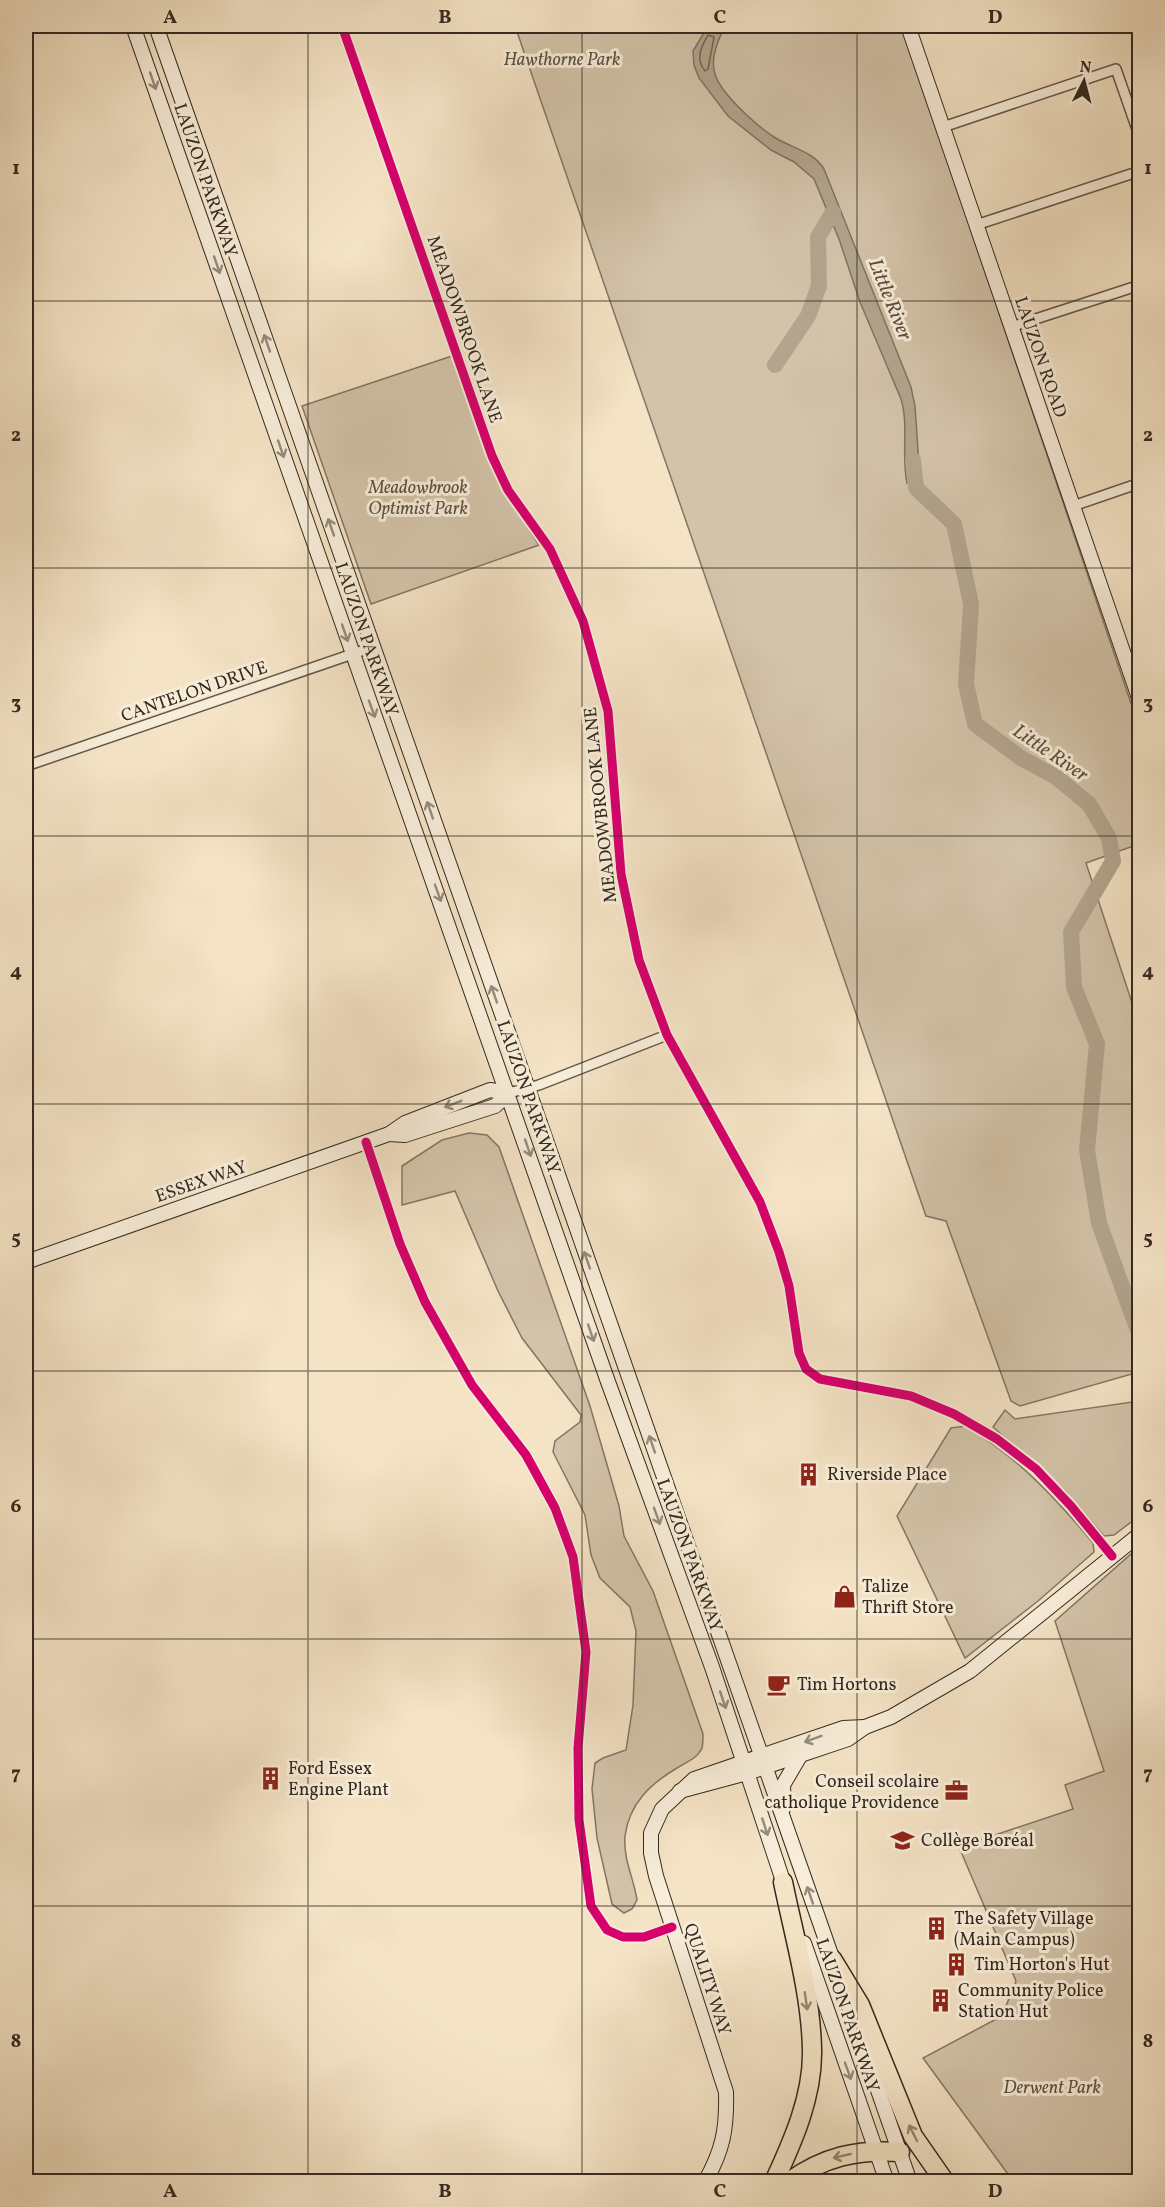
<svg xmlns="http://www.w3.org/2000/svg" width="1165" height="2207" font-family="Vollkorn,serif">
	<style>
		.green { fill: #d3c3a9; stroke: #837664; stroke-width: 1.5 }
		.water { fill: #b2a48d; stroke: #7f7361; stroke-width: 1.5 }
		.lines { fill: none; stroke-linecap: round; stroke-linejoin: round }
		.shore { stroke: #726656; stroke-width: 1.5 }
		.river { stroke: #b2a48d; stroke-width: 16 }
		.street-casing { stroke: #635848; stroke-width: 12 }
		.secondary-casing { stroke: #33291f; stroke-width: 16 }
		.highway-casing { stroke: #33291f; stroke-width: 21 }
		.street { stroke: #f8edd9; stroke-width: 9 }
		.secondary { stroke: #f8edd9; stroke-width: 14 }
		.highway { stroke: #f4e3c5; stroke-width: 18 }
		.cycleway-casing { stroke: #f8edd9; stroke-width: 13 }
		.cycleway { stroke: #d6006c; stroke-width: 9 }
		.oneway { stroke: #968b7c }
		.oneway2 { stroke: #948672 }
		.grid { fill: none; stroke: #33291f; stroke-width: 1.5; stroke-opacity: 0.55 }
		.labels { text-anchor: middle; stroke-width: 6; stroke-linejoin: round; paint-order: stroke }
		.park-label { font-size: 18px; font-style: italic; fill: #5b5042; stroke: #f8edd9 }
		.street-label { font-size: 18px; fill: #33291f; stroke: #f8edd9 }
		.poi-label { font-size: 18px; fill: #33291f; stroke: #f8edd9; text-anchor: start }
		.water-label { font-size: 20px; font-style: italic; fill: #594e40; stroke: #f8edd9 }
		.neatline { fill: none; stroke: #33291f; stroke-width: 2 }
		.grid-label { font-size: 20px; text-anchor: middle; font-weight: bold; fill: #33291f }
	</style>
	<rect width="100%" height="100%" fill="#f4e3c5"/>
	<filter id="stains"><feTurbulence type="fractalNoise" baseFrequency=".00333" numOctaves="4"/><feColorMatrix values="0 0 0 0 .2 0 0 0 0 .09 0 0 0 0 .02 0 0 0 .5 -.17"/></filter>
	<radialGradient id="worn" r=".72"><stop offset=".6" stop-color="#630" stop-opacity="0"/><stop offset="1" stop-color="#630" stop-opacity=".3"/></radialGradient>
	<g class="green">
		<path d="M515,26h387l237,701v117l-53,19 53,161 1,297 -5,2 4,16v33l-119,34 -9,-5 -65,-180 -20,-5z"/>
		<path d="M452,356l36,102 15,30 36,57 -168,59 -69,-198z"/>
		<path d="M469,1133l18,2 12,12 91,259 29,100 5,30 29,55 50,143c0,4 0,10 -1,14 -4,10 -17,15 -25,20 -27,16 -48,36 -52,68 -2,23 9,43 12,64l-5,9 -8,4 -12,-9 -15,-66 -5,-49 3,-26 8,-5 23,-8 7,-45 3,-74 -6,-24 -30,-29 -9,-23 -6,-40 -32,-63 2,-11 25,-19 1,-7 -59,-77 -24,-47 -43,-100 -53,14v-39l40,-26z"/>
		<path d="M1139,1401v115l-25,19 -10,1 -39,-45 -72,-64 12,-17 10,9z"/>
		<path d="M966,1426c51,31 89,71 127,117l1,9 -56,49 -73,57 -68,-142 54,-88z"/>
		<path d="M1139,1547v634h-126l-90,-123 79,-42 14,-35 -57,-134 114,-38 -8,-24 39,-14 -49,-150z"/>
	</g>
	<path class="water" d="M708,26h18c-8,12 -16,33 -11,48 5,19 42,52 59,63 17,11 39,14 50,32l87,218 4,19 5,73 -13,4c-6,-28 2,-58 -6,-84l-41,-97 -21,-63 -25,-60 -20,-17 -23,-12 -43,-34 -29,-38 -5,-13 -1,-14z"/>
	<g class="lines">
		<path class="shore" d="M708,35l6,2 -6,32 -3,2c-10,-12 -4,-24 3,-36z"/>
		<g class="river">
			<path d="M775,365l33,-49 11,-30 -1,-49 15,-25"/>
			<path d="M913,460l3,28 38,36 17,80 -5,80 9,40 46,34 35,19 33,27 20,34 4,23 -42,71 3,55 23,57 -10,106 12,73 41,113"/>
		</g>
		<defs>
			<g id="street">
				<path d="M342,26l150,430 16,34 42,59 33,72 25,90 13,163 18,86 28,75 93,167 19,50 10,34 10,67 7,16 14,10 91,17 43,18 43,25 39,30 35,37 41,50"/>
				<path d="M943,127l173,-58 24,69"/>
				<path d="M976,225l164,-54"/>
				<path d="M1011,327l129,-42"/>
				<path d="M1073,506l67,-23"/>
				<path d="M26,766l347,-119"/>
				<path d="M509,1093l30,-8 128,-50"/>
				<path d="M366,1142l34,102 25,58 47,83 54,70 29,53 18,49 13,95 -8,96 1,72 12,86 16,24 16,7h21l28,-10"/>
			</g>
			<g id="secondary">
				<path d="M133,26l474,1353 105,288 74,223"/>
				<path d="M156,26l679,1940"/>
				<path d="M908,26l232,675"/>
				<path d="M389,1134l16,1 90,-29 14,-13"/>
				<path d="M26,1262l363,-128 16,-11 85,-33 19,3"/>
				<path d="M680,1791l67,-18 101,-34 17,-12 26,-10 79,-46 170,-137"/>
				<path d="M784,1807l-1,-22 17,-29"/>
				<path d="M804,1943l83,239"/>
				<path d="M841,1984l69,198"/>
				<path d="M705,2182c18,-32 22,-53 21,-90l-70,-216 -5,-23v-20l11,-24 32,-30 149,-51 22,-1"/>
			</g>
			<g id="highway">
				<path d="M832,1959l28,46 53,131 32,46"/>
				<path d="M774,2182c19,-41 39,-86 38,-132 -1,-56 -18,-114 -29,-168"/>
				<path d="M789,2182c34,-25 68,-33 111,-30"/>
			</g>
		</defs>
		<use href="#street" class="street-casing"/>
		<use href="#secondary" class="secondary-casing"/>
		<use href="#highway" class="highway-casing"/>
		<use href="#street" class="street"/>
		<use href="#secondary" class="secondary"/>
		<use href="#highway" class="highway"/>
		<defs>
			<g id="cycleway">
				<path d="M342,26l150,430 16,34 42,59 33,72 25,90 13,163 18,86 28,75 93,167 19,50 10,34 10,67 7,16 14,10 91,17 43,18 43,25 39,30 35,37 41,50"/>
				<path d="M366,1142l34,102 25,58 47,83 54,70 29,53 18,49 13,95 -8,96 1,72 12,86 16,24 16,7h21l28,-10"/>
			</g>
		</defs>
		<use href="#cycleway" class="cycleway-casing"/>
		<use href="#cycleway" class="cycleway"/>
	</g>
	<defs><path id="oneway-shaft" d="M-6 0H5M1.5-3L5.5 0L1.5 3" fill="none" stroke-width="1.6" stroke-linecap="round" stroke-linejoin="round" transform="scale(1.5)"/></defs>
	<g class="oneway">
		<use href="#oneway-shaft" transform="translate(153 81) rotate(71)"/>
		<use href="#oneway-shaft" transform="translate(217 265) rotate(71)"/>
		<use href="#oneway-shaft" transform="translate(267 343) rotate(-109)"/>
		<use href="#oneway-shaft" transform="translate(281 449) rotate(71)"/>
		<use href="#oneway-shaft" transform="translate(331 527) rotate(-109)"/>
		<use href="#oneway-shaft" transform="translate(345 633) rotate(71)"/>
		<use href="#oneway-shaft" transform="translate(372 709) rotate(70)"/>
		<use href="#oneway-shaft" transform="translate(430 810) rotate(-109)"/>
		<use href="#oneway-shaft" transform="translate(438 893) rotate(70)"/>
		<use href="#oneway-shaft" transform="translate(494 994) rotate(-109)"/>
		<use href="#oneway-shaft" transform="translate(453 1104) rotate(159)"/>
		<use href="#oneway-shaft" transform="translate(528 1148) rotate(71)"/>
		<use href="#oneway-shaft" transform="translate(587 1260) rotate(-109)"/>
		<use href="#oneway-shaft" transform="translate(591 1333) rotate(71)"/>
		<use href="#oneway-shaft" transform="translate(652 1444) rotate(-109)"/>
		<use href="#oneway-shaft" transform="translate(657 1516) rotate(70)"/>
		<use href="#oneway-shaft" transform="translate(723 1700) rotate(71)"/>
		<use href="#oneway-shaft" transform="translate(813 1739) rotate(160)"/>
		<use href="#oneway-shaft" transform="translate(765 1827) rotate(72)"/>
		<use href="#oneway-shaft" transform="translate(810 1895) rotate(-109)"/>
		<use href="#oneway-shaft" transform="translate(848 2071) rotate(70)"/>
	</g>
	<g class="oneway2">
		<use href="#oneway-shaft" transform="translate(806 2001) rotate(82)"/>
		<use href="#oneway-shaft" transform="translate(913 2133) rotate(-117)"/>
		<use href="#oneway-shaft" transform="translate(842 2156) rotate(167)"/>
	</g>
	<path class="grid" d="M308,26v2156M582,26v2156M857,26v2156M26,301h1114M26,568h1114M26,836h1114M26,1104h1114M26,1371h1114M26,1639h1114M26,1906h1114"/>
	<defs>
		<symbol id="building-bare" viewBox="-9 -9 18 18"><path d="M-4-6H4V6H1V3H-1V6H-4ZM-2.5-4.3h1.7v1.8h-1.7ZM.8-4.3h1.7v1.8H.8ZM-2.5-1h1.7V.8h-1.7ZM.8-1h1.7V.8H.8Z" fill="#8f2418" stroke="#f8edd9" stroke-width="2.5" paint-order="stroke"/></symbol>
		<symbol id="shop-bare" viewBox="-9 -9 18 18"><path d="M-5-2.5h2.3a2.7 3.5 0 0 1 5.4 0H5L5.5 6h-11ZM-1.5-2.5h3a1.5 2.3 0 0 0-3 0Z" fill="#8f2418" stroke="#f8edd9" stroke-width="2.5" paint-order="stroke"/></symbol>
		<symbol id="cafe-bare" viewBox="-9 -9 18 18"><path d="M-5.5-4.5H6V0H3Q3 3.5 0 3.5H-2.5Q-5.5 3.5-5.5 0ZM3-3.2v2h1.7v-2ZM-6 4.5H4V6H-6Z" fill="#8f2418" stroke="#f8edd9" stroke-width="2.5" paint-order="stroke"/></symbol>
		<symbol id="office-bare" viewBox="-9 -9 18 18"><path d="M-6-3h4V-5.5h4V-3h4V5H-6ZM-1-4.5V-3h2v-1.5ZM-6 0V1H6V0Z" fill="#8f2418" stroke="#f8edd9" stroke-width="2.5" paint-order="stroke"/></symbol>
		<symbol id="university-bare" viewBox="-9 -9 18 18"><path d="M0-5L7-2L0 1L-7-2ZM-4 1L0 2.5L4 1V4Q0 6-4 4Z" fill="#8f2418" stroke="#f8edd9" stroke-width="2.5" paint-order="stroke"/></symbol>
	</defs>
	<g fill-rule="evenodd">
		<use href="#building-bare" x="792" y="1458" width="33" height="33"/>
		<use href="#shop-bare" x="828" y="1580" width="33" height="33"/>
		<use href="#cafe-bare" x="762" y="1668" width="33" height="33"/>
		<use href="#building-bare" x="254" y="1762" width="33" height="33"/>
		<use href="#office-bare" x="940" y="1774" width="33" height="33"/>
		<use href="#university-bare" x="886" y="1824" width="33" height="33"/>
		<use href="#building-bare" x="920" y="1912" width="33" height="33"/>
		<use href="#building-bare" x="940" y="1948" width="33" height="33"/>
		<use href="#building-bare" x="924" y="1984" width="33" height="33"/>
	</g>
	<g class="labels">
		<g class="park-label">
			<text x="562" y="65">Hawthorne Park</text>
			<text x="418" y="493">Meadowbrook<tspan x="418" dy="21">Optimist Park</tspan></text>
			<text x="1052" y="2093">Derwent Park</text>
		</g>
		<g class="street-label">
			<text transform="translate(206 180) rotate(71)" y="6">LAUZON PARKWAY</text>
			<text transform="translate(465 329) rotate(71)" y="6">MEADOWBROOK LANE</text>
			<text transform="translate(1041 357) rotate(71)" y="6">LAUZON ROAD</text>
			<text transform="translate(367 639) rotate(71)" y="6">LAUZON PARKWAY</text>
			<text transform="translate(194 691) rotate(-19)" y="6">CANTELON DRIVE</text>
			<text transform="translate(600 805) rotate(-96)" y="6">MEADOWBROOK LANE</text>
			<text transform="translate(529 1097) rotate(71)" y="6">LAUZON PARKWAY</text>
			<text transform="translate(201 1181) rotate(-19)" y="6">ESSEX WAY</text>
			<text transform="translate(690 1555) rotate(70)" y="6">LAUZON PARKWAY</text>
			<text transform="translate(708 1979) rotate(72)" y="6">QUALITY WAY</text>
			<text transform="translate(848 2015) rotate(71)" y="6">LAUZON PARKWAY</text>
		</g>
		<g class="poi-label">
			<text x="827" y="1480">Riverside Place</text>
			<text x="862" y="1592">Talize<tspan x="862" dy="21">Thrift Store</tspan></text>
			<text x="797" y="1690">Tim Hortons</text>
			<text x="288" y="1774">Ford Essex<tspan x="288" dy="21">Engine Plant</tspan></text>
			<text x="939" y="1787" text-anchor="end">Conseil scolaire<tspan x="939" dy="21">catholique Providence</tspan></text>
			<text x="921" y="1846">Collège Boréal</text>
			<text x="954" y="1924">The Safety Village<tspan x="954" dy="21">(Main Campus)</tspan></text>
			<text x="974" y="1970">Tim Horton's Hut</text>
			<text x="958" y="1996">Community Police<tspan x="958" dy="21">Station Hut</tspan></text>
		</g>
		<g class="water-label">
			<text transform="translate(891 299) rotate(68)" y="7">Little River</text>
			<text transform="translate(1051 752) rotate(34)" y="7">Little River</text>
		</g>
	</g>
	<rect width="1165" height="2207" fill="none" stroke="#f4e3c5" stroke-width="66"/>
	<g transform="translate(1084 81) rotate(6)" stroke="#f8edd9" stroke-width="4.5" paint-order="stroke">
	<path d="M0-4.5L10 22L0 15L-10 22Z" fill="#33291f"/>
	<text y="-9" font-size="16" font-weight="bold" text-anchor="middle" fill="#33291f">N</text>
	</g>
	<rect x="33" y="33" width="1099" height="2141" class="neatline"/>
	<g class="grid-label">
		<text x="170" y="23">A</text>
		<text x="445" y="23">B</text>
		<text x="720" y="23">C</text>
		<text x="995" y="23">D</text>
		<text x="16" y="174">1</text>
		<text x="1148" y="174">1</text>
		<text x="16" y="441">2</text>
		<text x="1148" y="441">2</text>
		<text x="16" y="709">3</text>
		<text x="1148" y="709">3</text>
		<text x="16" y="977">4</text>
		<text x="1148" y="977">4</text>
		<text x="16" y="1244">5</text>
		<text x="1148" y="1244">5</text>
		<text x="16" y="1512">6</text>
		<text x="1148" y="1512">6</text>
		<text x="16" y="1779">7</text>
		<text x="1148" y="1779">7</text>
		<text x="16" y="2047">8</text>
		<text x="1148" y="2047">8</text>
		<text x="170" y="2197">A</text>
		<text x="445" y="2197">B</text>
		<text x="720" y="2197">C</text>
		<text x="995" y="2197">D</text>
	</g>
	<rect width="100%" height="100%" filter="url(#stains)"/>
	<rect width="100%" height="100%" fill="url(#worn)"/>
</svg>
